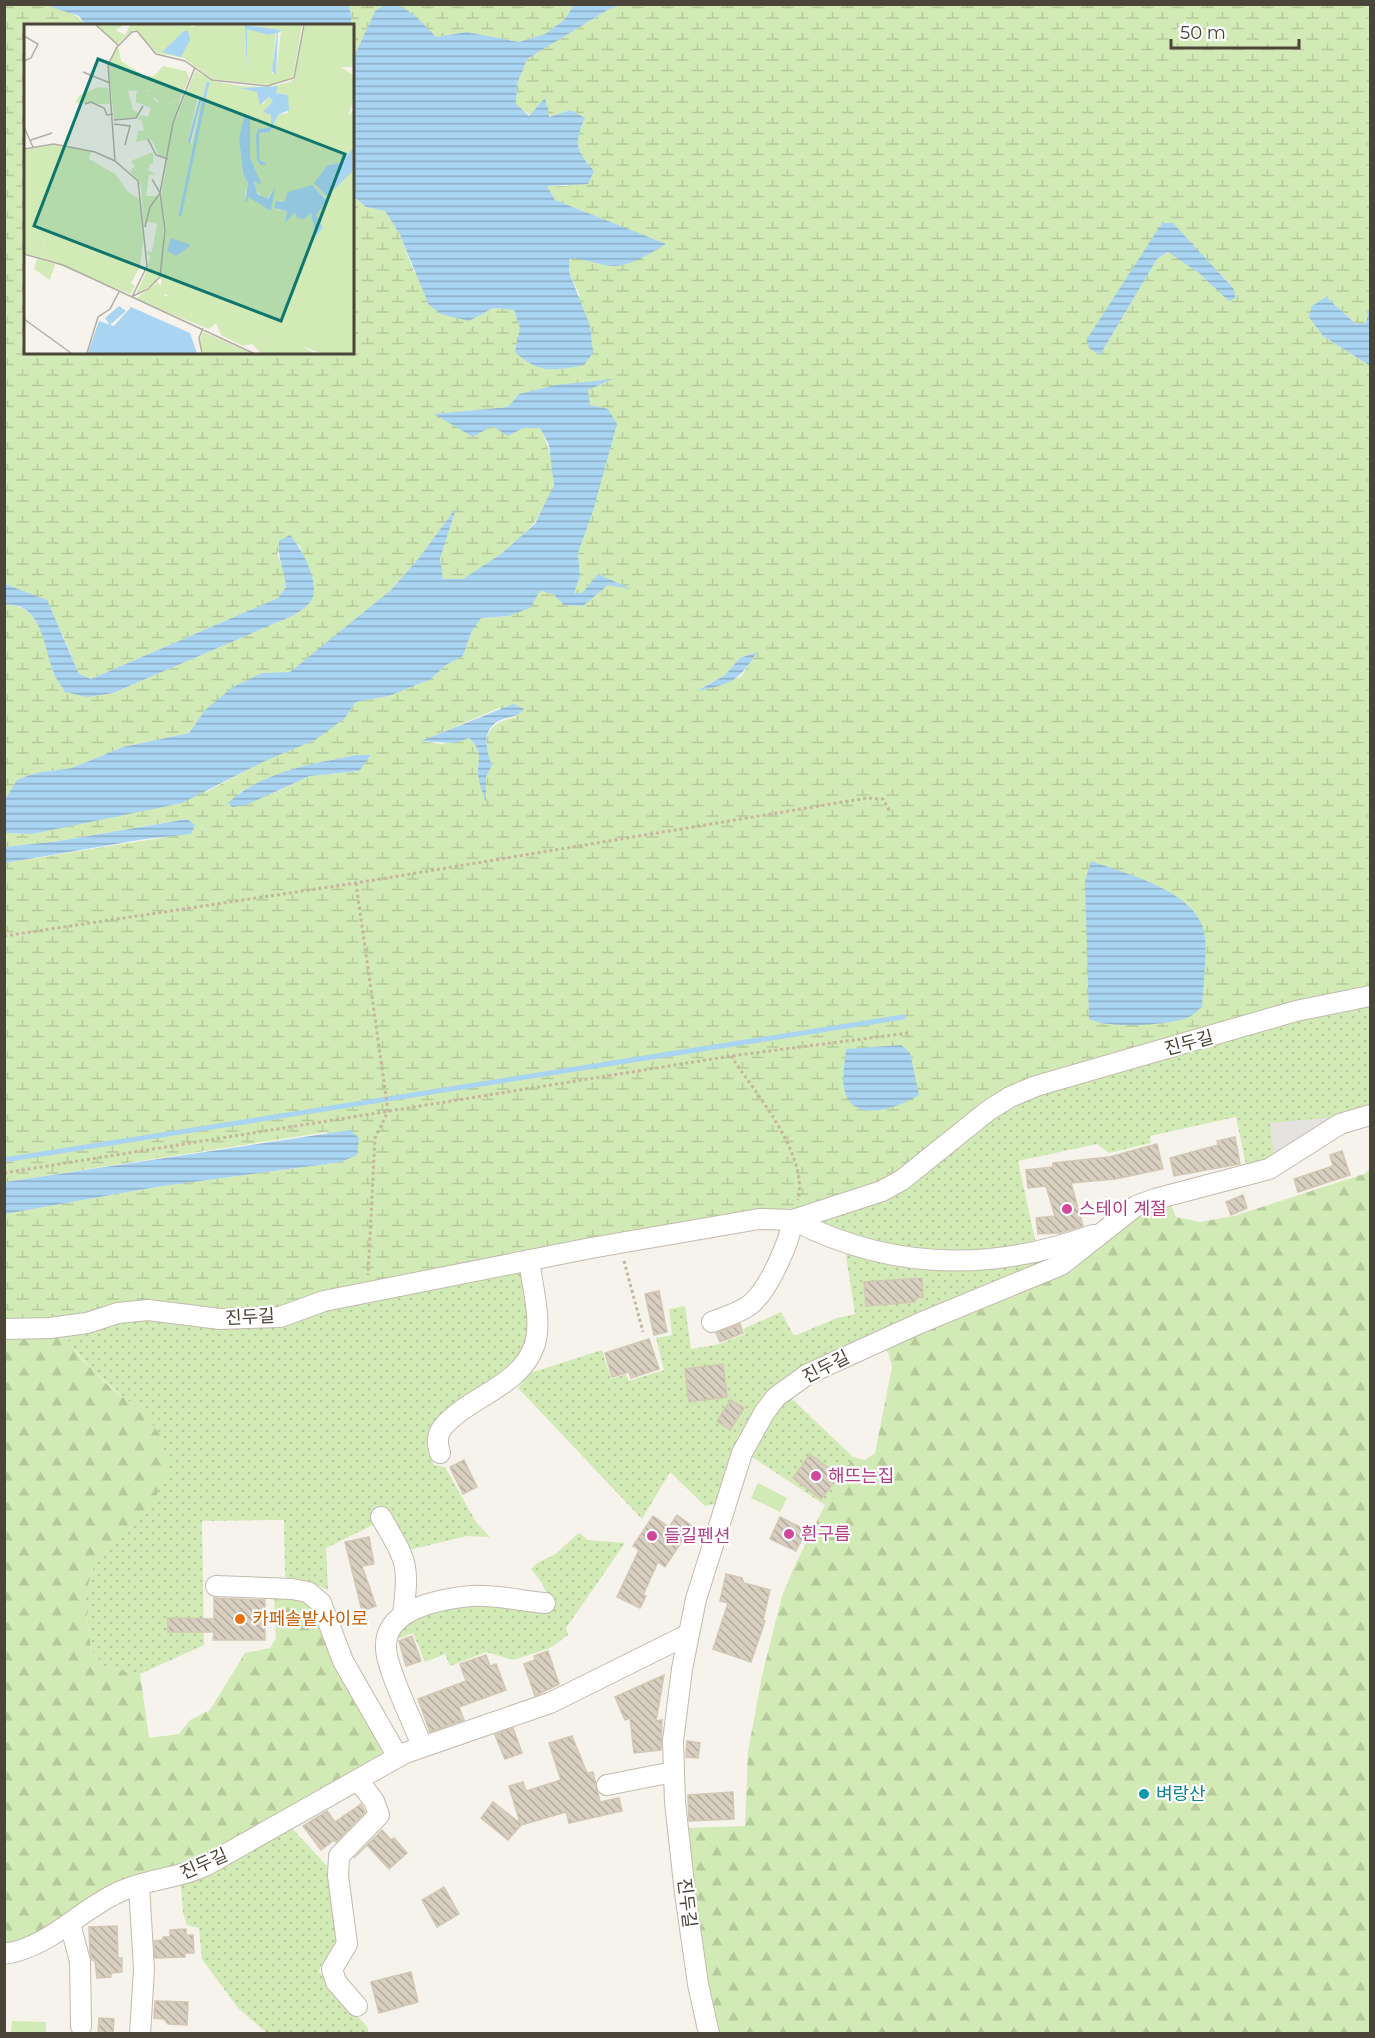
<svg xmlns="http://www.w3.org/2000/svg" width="1375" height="2038" font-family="Montserrat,'Noto Sans KR',sans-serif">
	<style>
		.grass { fill: url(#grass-dots) }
		.forest { fill: url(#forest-firs) }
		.wetland { fill: url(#wetland-marsh); fill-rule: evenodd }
		.park { fill: #d2eab5 }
		.parking { fill: #e5e3e0 }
		.water { fill: url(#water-rules) }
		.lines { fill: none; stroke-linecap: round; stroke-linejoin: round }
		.stream { stroke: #a9d4f2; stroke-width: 5 }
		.building { fill: url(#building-back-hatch); stroke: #d3c7b4; stroke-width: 1.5 }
		.minor-casing { stroke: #c2bbae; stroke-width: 22 }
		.path { stroke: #c4b79f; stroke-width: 3; stroke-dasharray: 3 3; stroke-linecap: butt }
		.minor { stroke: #fff; stroke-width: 20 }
		.hotel-dot { fill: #d1479c; stroke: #fff; stroke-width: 2 }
		.food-dot { fill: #e8710a; stroke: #fff; stroke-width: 2 }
		.culture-dot { fill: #0f9aa8; stroke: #fff; stroke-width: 2 }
		.labels { text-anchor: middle; stroke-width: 4.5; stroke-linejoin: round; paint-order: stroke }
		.street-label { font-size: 18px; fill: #4b4439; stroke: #fff }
		.hotel-label { font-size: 18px; fill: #b23c85; stroke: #fff; text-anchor: start }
		.food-label { font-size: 18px; fill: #c56008; stroke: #fff; text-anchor: start }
		.culture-label { font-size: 18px; fill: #0d838f; stroke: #fff; text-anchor: start }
		.inset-river { fill: none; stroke: #a9d4f2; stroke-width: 3 }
		.inset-road { fill: none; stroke: #b2ada4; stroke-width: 1.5 }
		.view { fill: #0f766e; fill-opacity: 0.15; stroke: #0f766e; stroke-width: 3 }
		.inset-edge { fill: none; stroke: #4b4439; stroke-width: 3 }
	</style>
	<defs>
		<pattern id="grass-dots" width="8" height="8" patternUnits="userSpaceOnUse" patternTransform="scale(1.5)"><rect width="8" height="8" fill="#d2eab5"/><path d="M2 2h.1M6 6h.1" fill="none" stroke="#b6ca9c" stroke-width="1.8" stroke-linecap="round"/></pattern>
		<pattern id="forest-firs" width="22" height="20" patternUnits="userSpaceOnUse" patternTransform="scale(1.5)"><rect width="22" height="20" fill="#d2eab5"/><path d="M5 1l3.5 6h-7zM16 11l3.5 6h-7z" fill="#b6ca9c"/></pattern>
		<pattern id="wetland-marsh" width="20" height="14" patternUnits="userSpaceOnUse" patternTransform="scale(1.5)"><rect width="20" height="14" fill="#d2eab5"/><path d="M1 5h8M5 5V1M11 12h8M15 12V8" fill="none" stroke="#b6ca9c"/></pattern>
		<pattern id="water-rules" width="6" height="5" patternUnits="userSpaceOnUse" patternTransform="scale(1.5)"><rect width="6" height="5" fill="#a9d4f2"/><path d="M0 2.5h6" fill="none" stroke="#8caec5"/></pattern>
		<pattern id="building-back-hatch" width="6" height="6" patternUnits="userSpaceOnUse" patternTransform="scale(1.5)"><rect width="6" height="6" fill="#d8cfc1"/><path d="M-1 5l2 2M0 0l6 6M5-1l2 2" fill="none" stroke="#b1aa9e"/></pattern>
	</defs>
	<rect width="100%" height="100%" fill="#f6f3ec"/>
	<g class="grass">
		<path d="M1370,1000v109l-28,4 -68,47 -27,10 -11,-53 -86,19 1,7 -42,10 -12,-9 -79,17 19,88 -40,6 -135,-10 -47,-25 191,-117z"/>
		<path d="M845,1249l22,7 210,-7 -285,127 -73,127 -14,3 -35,-34 -28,47 -124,-131 12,-15 72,-23 9,29 15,-5 3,7 35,-11 -8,-32 16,-3 -3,-26 16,-3 6,43 29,-5 25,-10 -2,-5 38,-17 13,24 43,-18 18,-4z"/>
		<path d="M510,1270l11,3 10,58 -2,16 -27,30 -66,44 -9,16 1,15 6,13 11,2 31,55 14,15 -23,-1 -58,14 -26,-42 -12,8 4,8 -49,24 2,42 -20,-9 -23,-4 -1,-57 -82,1 2,124 -64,29 -34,-6 -15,-18 -6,-54 11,-39 28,-28 24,-18 -3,-97c-31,-24 -59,-47 -81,-79l51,-14 212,-14z"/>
		<path d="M788,1395l65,62 -28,48 -76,-50 6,-15z"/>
		<path d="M579,1533l9,7 37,3 -59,85 2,7 -18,13 -37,12 -27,-8 -36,14 -5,-12 -20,8 -12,-29 -20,8 18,-23 65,-16 78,7 -12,-26 -11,-14 6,-6 17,-8z"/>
		<path d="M290,1826l38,41 12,69c-3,15 -18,22 -21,36l49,56v5h-101l-29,-25 -36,-49 -3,-31 -12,-3 -4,-13 -2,-27z"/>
	</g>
	<g class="forest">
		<path d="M1370,1169v864h-655l-23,-153 -4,-52 57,-2 3,-74 14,-76 20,-80 14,-33 29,-58 28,-48 12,3 10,-7 17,-86 -4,-15 -5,-3 253,-135 33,-14 7,17 24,5 34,-6 130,-42z"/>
		<path d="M5,1333l59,2 16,22 30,30 35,27 17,24 6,35 -20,38 -24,19 -28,27 -11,39 6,54 15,18 34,6 9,64 30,-4 11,-14 20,-10 35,-57 25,-5 6,-10 -2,-43 34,4 77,143 2,16 -162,92 -220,98z"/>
	</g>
	<g class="wetland">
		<path d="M623,4l747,1v299l-4,20h-10l-30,-27 -3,39 47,30v625l-348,96 -135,96 -64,23 -51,4 -84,14 -406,86 -277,13v-109l151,-27 185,-25 -14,-30 -322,50v-319l168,-27 13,-17 -127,22 -54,6v-14l28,1 175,-43 137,-73 11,-16 33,-6 42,-17 15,-14 17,-9 8,-23 10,-15 27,-2 32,-25 13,3 11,11 19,1 15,-32 -16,19h-9l7,-17 -2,-23 15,-42 -5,-122 22,-8 -101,26 -74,7 57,11 48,3c7,14 17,42 13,58 -7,36 -56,77 -88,92 -6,3 -16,1 -23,1l-2,-20 15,-49 -36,48 -28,32 -39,33 -62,49 -28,1 -57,37 -16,23 -66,14 -51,21 -37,5 -18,7 -12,19v-194c35,-2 42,42 48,68l35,24 25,-4 179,-77 19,-39 -11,-30 -10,-12 -13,19 9,22v11l-8,11 -187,81 -12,-5c-18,-44 -25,-73 -74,-90v-579c26,0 63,-3 80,20l-59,1v326h326l1,-156 13,11 19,4 15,24 14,37 55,49 24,-13 21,2 6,18 60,-32 -11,-24v-13l13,-1 34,8 50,-21 -111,-45 -8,-14h21l12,-30 -3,-17 8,-21 -14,-8c-25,8 -35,12 -55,-5l1,-21 10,-25 84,-51zM1162,223l11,1 61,65 -35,-16 -30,-21 -12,7 -57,96zM756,652l-15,25 -42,12 26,-14 15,-17zM499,708l18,9c-31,5 -36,21 -25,48l-6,12 -1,23c-2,-7 -5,-17 -6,-25 -2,-17 6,-22 -10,-37l-28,6 -19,-3zM357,755l14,1 -13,15 -48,5 -36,17 -37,1c38,-21 78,-32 120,-39z"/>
		<path d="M348,5h38l-11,6 -22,48 -1,-33 -2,-1 2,-8z"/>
		<path d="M396,5h178l-10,15 -19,14 -26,8 -52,-10 -31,6 -23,-23z"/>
	</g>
	<g class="park">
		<path d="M758,1483l29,15 -7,14 -29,-14z"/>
		<path d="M12,2021l34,1v11h-35z"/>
	</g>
	<path class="parking" d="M1336,1117l-62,43 -4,-37z"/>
	<g class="water">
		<path d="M348,4l4,13 -2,8h-265l-6,-9 -34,-11z"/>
		<path d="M386,4c22,0 36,19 50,33l31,-5 52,10 26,-8 19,-14 10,-15h49l-12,3 -84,51 -10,25 -1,20 13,12 16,-18 4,19 22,-7 14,8c-11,26 -10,32 9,53l-6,13 -41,2 8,14 111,44c-14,9 -33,20 -49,22 -16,1 -32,-9 -48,-7v13l21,54 3,27 -9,12c-31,6 -45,9 -69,-13l5,-24 -6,-18 -21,-2 -24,13 -28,-7 -12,-9 -29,-70 -15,-24 -19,-4 -13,-11v-137l22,-48z"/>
		<path d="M1162,223h11l61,66 1,9 -6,3 -30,-28 -31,-21 -11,7 -57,96 -11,-7 -2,-9z"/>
		<path d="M1326,297l30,27 10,-1 4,-19v62l-47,-30 -14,-19 3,-11z"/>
		<path d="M613,379l-25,11 2,15 18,4 9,15 -24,87 -15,42 2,23 -6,17h8l16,-19 33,15 -23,-4 -25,21 -19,-1 -11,-11 -13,-3 -10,17 -22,8 -27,2 -10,15 -8,23 -17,9 -15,14 -42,17 -33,6 -11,16 -30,22 -50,21 -83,42 -150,31 -27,-1v-34l12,-19 18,-7 37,-5 51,-21 66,-14 16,-23 28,-23 29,-14 28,-1 101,-82 28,-32 37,-50 -16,51 3,20h20l38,-25 34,-30 19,-39 -5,-40 -9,-17h-17l-15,8 -16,-10 -19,11 -39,-23 74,-7 11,-13 37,-9z"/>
		<path d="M290,535c11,13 28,43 23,61 -3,10 -13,15 -21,20l-179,77 -25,4 -23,-5c-4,-7 -10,-14 -12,-21 -9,-25 -12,-69 -48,-66v-21l42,16 32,74 12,5 187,-81 8,-11c-1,-16 -9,-29 -7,-46z"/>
		<path d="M757,652c-19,30 -26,32 -60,39l28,-16 15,-17z"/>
		<path d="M513,704l11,5c-7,8 -11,7 -21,10 -22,8 -18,29 -11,46l-6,12v26c-3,-9 -7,-20 -8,-29 0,-16 5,-23 -9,-36l-14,5 -34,-2z"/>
		<path d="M357,755h14l-12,16 -49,5 -64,29 -14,2 -4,-4c33,-31 86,-40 129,-48z"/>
		<path d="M187,819l8,6 -4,9 -46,5 -140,24v-16l54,-6z"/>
		<path d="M1091,861c37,14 109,30 114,76 2,22 -2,47 -3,70 -4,2 -7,7 -11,9 -20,10 -83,13 -102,3l-4,-138z"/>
		<path d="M901,1045l9,8 9,42c-21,13 -69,31 -75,-8 -2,-11 1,-26 2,-38z"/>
		<path d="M350,1130l9,8 -2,17 -16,7 -185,25 -151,27v-32z"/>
	</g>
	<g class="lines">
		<path class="stream" d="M4,1160l899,-143"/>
	</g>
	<g class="building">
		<path d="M1235,1137l5,27 -66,12 -4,-18 48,-13 -1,-4z"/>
		<path d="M1157,1144l6,25 -48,10 -44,4 12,43 -23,7 -22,1 -2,-16 19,-2 -9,-30 -18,2 -2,-18 27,-3v-4l56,-6z"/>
		<path d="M1342,1151l8,24 -52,17 -4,-13 39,-13 -3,-11z"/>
		<path d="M1243,1195l4,13 -16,7 -5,-13z"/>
		<path d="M922,1278l1,19 -9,1 1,4 -49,4 -2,-24z"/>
		<path d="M659,1291l8,41 -13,3 -9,-41z"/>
		<path d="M740,1324l3,9 -23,9 -4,-9z"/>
		<path d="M649,1339l10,30 -28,9 -2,-6 -17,5 -7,-24z"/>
		<path d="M723,1364l4,33 -38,5 -4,-33z"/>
		<path d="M731,1400l13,8 -14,22 -13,-9z"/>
		<path d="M810,1454l29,22 -18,23 -28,-21z"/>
		<path d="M464,1460l13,27 -14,7 -13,-27z"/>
		<path d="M677,1515l15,11 -27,41 -7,-5 -15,33 3,1 -6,12 -23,-11 22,-47 -6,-4 20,-30 16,11z"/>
		<path d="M780,1517l26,13 -10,21 -26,-12z"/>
		<path d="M369,1537l5,27 -12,2 14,40 -14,5 -17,-69z"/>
		<path d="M726,1574l16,4 2,5 26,7 -7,30 2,1 -14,41 -38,-13 15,-46 -8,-2z"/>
		<path d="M214,1598l51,2v40h-52l1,-8h-46v-14l46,1z"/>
		<path d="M412,1636l9,25 -15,5 -7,-25z"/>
		<path d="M548,1651l11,33 -24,12 -11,-32 11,-4 -1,-4z"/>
		<path d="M486,1655l4,11 6,-2 10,26 -47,17 5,13 -34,12 -12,-33 48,-18 -6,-17z"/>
		<path d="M664,1675l-8,46 6,-1 -1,30 -27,3 -4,-35 -5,2 -10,-23z"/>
		<path d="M513,1728l9,25 -17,6 -10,-24z"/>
		<path d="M572,1736l15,37 6,-1 7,30 19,-4 3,13 -53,12 -3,-11 -45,13 -13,15 -27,-22 12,-16 27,21 -11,-37 14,-4 3,9 35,-11 -12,-37z"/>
		<path d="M687,1741l13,2 -2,15 -12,-1z"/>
		<path d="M733,1792l1,27 -45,2 -1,-26z"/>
		<path d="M361,1804l4,8 -29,30 -2,-2 -13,10 -18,-24 24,-15 8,11z"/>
		<path d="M382,1830l9,10 3,-2 13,15 -18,16 -22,-24 -13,13z"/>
		<path d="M444,1887l15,27 -22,13 -15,-27z"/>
		<path d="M117,1926l1,32h4v14l-11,1v4l-14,1 -2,-18h-3l-2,-7 -1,-26z"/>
		<path d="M186,1929v6h7l1,18h-9v4l-30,1 -1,-17 9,-1v-3h7v-7z"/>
		<path d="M411,1972l7,30 -39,11 -8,-31z"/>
		<path d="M155,2001l33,1 -1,23 -19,-1 -4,-5 -10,-1z"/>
		<path d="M99,2018l15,1 -1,15h-15z"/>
	</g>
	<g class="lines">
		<defs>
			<g id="minor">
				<path d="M712,1322c12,-5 28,-9 39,-18 18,-15 38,-61 42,-84 97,50 198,52 300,15"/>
				<path d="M4,1329l46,-1 37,-5 31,-10 30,-3 72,9 60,-2 44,-16 267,-53 168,-29 34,1 89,-29 20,-11 87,-70 21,-13 26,-11 260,-75 74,-15"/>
				<path d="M440,1453c-3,-9 -4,-18 3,-26 26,-31 78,-40 92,-83 7,-25 -3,-58 -6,-84"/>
				<path d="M381,1517c25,44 29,45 22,97"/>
				<path d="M216,1586l76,3 16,3 13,11 22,58 55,96"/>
				<path d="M422,1746c-8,-22 -36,-78 -36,-98 -2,-40 56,-49 85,-52 23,-2 51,5 74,7"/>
				<path d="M607,1785l66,-13"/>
				<path d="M139,1885l5,85 -4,64"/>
				<path d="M70,1924l10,37 1,65"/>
				<path d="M4,1954c46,-7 73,-42 113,-61 28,-14 60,-14 88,-27l200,-113 145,-50 137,-68"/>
				<path d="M357,2006l-21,-24 -4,-13 15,-25 -9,-68 1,-20 40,-41 -5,-14 -16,-21"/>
				<path d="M709,2034l-11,-50 -13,-91 -10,-91 -2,-61 9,-72 14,-70 46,-146 22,-40 12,-16 32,-23 112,-51 141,-58 75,-59 19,-7 114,-30 71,-45 30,-9"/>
			</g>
		</defs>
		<use href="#minor" class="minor-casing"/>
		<g class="path">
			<path d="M356,883l32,228 -13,27 -7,137"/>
			<path d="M4,936l352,-53 511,-85 16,1 7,13"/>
			<path d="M731,1056c24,37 78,98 67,144"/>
			<path d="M4,1173l727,-117 177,-23"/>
			<path d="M624,1261l19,71"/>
		</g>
		<use href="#minor" class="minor"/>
	</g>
	<g class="hotel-dot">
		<circle cx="1067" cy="1209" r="6"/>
		<circle cx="816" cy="1476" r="6"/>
		<circle cx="789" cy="1534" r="6"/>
		<circle cx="652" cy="1536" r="6"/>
	</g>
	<circle class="food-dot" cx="240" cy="1619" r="6"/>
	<circle class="culture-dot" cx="1144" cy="1794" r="6"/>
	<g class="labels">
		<g class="street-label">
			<text transform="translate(1189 1043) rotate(-15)" y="6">진두길</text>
			<text transform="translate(250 1317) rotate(-3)" y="6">진두길</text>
			<text transform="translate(826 1367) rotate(-27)" y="6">진두길</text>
			<text transform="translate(204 1864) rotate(-24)" y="6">진두길</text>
			<text transform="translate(687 1903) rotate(83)" y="6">진두길</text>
		</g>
		<g class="hotel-label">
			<text x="1079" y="1215">스테이 계절</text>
			<text x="828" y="1482">해뜨는집</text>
			<text x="801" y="1540">흰구름</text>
			<text x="664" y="1542">들길펜션</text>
		</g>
		<g class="food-label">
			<text x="252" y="1625">카페솔밭사이로</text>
		</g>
		<g class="culture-label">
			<text x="1156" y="1800">벼랑산</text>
		</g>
	</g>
	<g transform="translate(24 24)">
		<rect width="330" height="330" fill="#f6f3ec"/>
		<path d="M74,63l10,1 2,16 -35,-1 4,-7zM117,64l11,5 3,8 12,4 13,-6 -13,58 -8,-1 -8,-17 -15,3 2,-11 6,-1 -2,-9 -5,-2 4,-4 7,2 3,-9 -15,-6v-9zM129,128v12h-3l-2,6 7,4 -6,1 -3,21h13l5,25 -2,43 -5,18 -21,12 11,-24 3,-14 -5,-5 7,1 5,-28 -12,-3 -1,7 -3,-42 -11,-15 5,-5 -4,-5zM0,209l21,7 -3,18 -18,-5zM134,258l7,14 11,-1 11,7 5,8 -1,12 -56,-23z" fill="#d2eab5"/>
		<path d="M94,22l3,15 23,15h10l9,-10 23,5 3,7 -9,21 -17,7 -15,-16 -20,1 5,19 6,3 -2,4 -23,2 -6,-54zM31,121l36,7 -2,7 26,15 13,18 12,7 3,41 -3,27 -9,16 4,3 -5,8 -88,-36 3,-18 -21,-7v-83zM13,235l18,5 -5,16 -16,-11zM138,255l91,38 4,22 12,14h-8l-9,-9 -9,2 -22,-11 -5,-12 -7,6 -18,-7 1,-12 -5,-8 -28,-10zM179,308l48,21h-48l-3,-13z" fill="#d2eab5"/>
		<path d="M72,1h28l-9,5 10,5 5,-10h61v3l5,-3h49l2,45v-42l21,7 8,-2 -4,40 4,1 5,-44 -34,-5h55l-9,52 -21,8 -60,-6 -28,-21 -27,-5 -20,-23h-4l-16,14zM281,1h47l2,5v37h-13l13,9v22l-6,18 6,-6v37l-14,16 -10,1 -14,18 8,12 30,-24v183h-34l-18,-7 12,7h-45l-12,-14 -5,-22 -92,-38 6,-52 -5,-30 12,-70 22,-56 19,10 26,5 28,1 22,-5 4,-3zM254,62l-2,7 10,1 2,19 -10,2 -8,17 -11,1 1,27 5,2 -8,1 1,-34 13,-2v-12l-7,-3 9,-11 -4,-4 -7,8 -5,-13 -17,-4zM174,72l4,1 -10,47 -4,-3zM223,91l3,43 11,25 -6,-2v8l11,11 8,-12 -3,19 -24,-11 -1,5 -1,-5 3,-13 -5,-9 -4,-36zM287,161l14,12 -9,18 3,9 -3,7 -5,-18 -9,4 -7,-5 -10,11 2,-12 -12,-2 4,-9 5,2z" fill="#d2eab5" fill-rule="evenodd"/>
		<path d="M221,1l37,5 -4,3 -2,42 -4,-4 5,-38 -9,2 -21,-6v41zM160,7h4l2,9 -9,17 -19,-5zM254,62l-2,7 12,2 1,15 -11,5 -8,17 -11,1 1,27 7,4 -6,1 -4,-4 -1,-26 2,-6 13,-2v-12l-8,-3 10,-11 -4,-4 -9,8 -3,-13 -18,-4zM176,72l2,1 -12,47 -2,-3zM221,90l5,6v38l12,27 -8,-4 3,13 11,5 7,-12 -4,24 -24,-15 1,4 -3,3 3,-20 -5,-9 -4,-36zM330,123v23l-27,26 -13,-13 14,-18 12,-2zM288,161l15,16 -11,14 7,12 -7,9 -5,-23 -7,6 -7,-1 -2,-6 -10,11 2,-12 -13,-3 2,-7 8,1 4,-10zM147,214l17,6 2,2 -14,10 -9,-5zM95,282l7,5 -16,14 -5,-7zM107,283l59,26 7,20h-109l11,-32 15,5z" fill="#a9d4f2"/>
		<path class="inset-river" d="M156,192l28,-134"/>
		<path class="inset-road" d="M72,1l22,20M0,12l14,8 -7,14 -7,3M59,48l27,11M61,80l6,-2 13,6 3,7 6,-1M90,96l22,-2 7,-12M90,100l16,2 -5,19M0,103l9,20M124,115l8,16 12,4M7,116l21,-7M0,125l30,-5 41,8 20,9 23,20 9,85 -15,31M91,137l-7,-96 9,-18 15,-15 5,-1 19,23 29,7 27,19 55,6 27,-8 10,-53M121,203l5,-20 10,-14 -8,-14M0,230l39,11 190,88M109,272l15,-7 12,-12 5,-48 -5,-36 13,-70 22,-56M0,295l47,34M63,329l11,-36 12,-8 9,-17M178,329l-3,-15 4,-10"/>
		<path class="view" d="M74,35l247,95 -64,167 -247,-95z"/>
		<rect width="330" height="330" class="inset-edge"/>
	</g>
	<rect width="1375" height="2038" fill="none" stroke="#4b4439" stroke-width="12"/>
	<path d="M1171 39v9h128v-9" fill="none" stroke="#4b4439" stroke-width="3"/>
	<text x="1180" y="39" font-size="18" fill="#4b4439" stroke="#ffffff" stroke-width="4.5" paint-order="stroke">50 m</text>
</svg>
